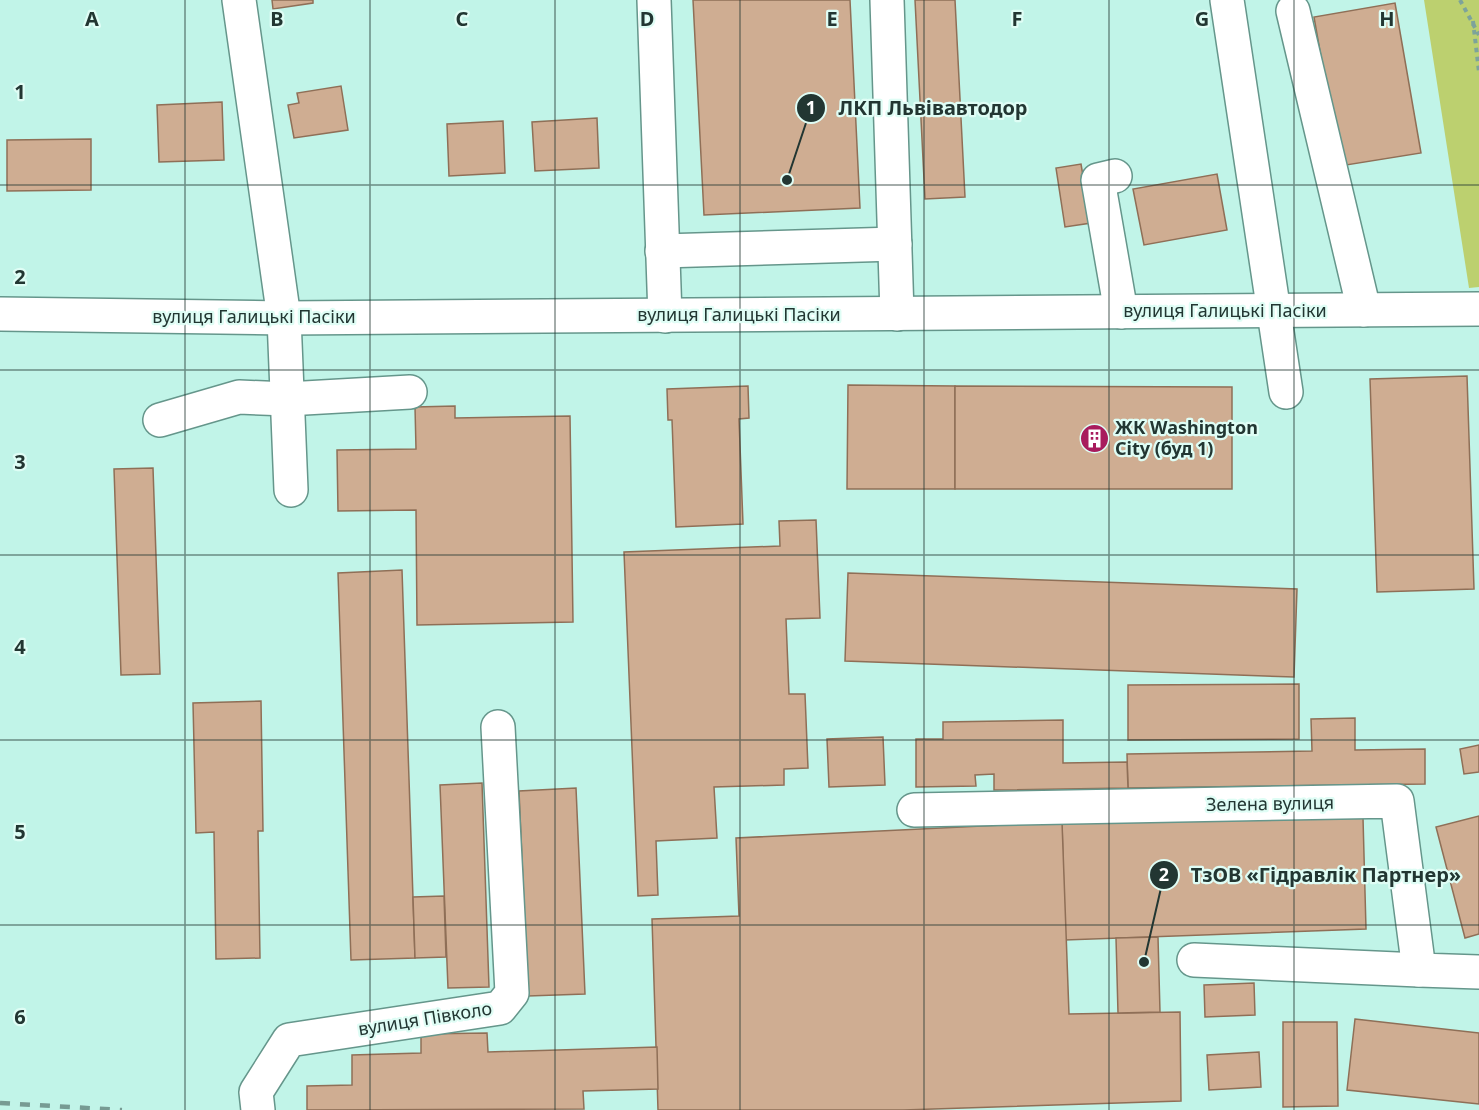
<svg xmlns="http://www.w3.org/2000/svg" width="1479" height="1110" font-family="'Noto Sans',sans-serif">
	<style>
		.green { fill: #bcd06f }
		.building { fill: #cfad92; stroke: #8f6f57; stroke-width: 1.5 }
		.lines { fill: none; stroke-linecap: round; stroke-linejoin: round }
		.minor-casing { stroke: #65968b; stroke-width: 36 }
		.path { stroke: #7da39a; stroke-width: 4; stroke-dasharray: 4.5 4.5; stroke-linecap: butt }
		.minor { stroke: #fff; stroke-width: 33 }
		.rail { stroke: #779b93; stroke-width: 4.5; stroke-dasharray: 10 10; stroke-linecap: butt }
		.grid { fill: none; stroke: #223632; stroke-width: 1.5; stroke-opacity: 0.55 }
		.labels { text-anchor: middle; stroke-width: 4.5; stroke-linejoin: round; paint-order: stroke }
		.street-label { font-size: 18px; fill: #223632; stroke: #dffdf5 }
		.poi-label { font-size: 18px; font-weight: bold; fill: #223632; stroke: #dffdf5; text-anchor: start }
		.grid-label { font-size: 20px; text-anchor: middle; font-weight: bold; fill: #223632; stroke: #dffdf5; stroke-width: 4.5; stroke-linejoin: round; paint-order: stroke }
		.leader { fill: none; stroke: #223632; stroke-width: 2 }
		.callout-dot { fill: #223632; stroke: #dffdf5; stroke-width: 2 }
		.mark-label { font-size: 18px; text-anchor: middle; font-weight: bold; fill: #fff }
		.callout-label { font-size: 20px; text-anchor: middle; font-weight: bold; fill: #223632; stroke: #dffdf5; stroke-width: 4.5; stroke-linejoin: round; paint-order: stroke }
	</style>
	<rect width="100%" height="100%" fill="#c1f4e8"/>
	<path class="green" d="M1424,0h55v287l-10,1z"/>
	<g class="building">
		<path d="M272,0h41v3l-40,6z"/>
		<path d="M693,0h157l10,208 -156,7z"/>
		<path d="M915,0h40l10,197 -40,2z"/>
		<path d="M1395,3l26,150 -81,13 -26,-149z"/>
		<path d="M341,86l7,44 -54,8 -6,-33 11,-2 -2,-10z"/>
		<path d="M222,102l2,58 -65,2 -2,-57z"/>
		<path d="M597,118l2,50 -64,3 -3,-49z"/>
		<path d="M503,121l2,52 -56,3 -2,-52z"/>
		<path d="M91,139v51l-84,1v-51z"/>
		<path d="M1081,164l10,59 -26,4 -9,-59z"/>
		<path d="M1217,174l10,56 -83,15 -11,-56z"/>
		<path d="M1467,376l7,213 -97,3 -7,-213z"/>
		<path d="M848,385l107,1v103h-108z"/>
		<path d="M748,386l1,32 -10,1 4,105 -67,3 -4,-107h-4l-1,-31z"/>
		<path d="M955,386l277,1v102h-277z"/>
		<path d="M455,406v12l115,-2 3,206 -156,3 -1,-115 -78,1 -1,-61 79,-1 -1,-42z"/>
		<path d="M153,468l7,206 -39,1 -7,-206z"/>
		<path d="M816,520l4,98 -34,1 3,75h16l3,74 -24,1v16l-70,2 3,51 -61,3 2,54 -20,1 -14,-344 156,-6 -1,-25z"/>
		<path d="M402,570l13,388 -64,2 -13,-387z"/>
		<path d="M848,573l449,16 -3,88 -449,-16z"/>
		<path d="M1299,684v55l-171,1v-55z"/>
		<path d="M261,701l2,130h-5l2,127 -44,1 -2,-127 -18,1 -3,-130z"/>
		<path d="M1355,718v32l70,-1v35l-297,4 -1,-34 185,-3 -1,-32z"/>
		<path d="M1063,720v43l64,-1 1,26 -134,2v-16l-19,1 1,11 -60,1v-48h27v-17z"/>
		<path d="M883,737l2,48 -56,2 -2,-48z"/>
		<path d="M1479,745v27l-15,2 -4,-25z"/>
		<path d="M482,783l7,204 -41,1 -8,-203z"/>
		<path d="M576,788l9,206 -57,2 -9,-205z"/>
		<path d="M1479,816v118l-14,4 -29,-111z"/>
		<path d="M1363,818l3,111 -301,11 -3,-118z"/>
		<path d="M1062,822l7,192 111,-2 1,89 -278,9h-245l-6,-191 87,-3 -3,-78z"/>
		<path d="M444,896l2,61 -31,1 -2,-61z"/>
		<path d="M1158,937l2,75 -42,1 -2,-75z"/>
		<path d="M1254,983l1,32 -50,2 -1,-32z"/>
		<path d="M1355,1019l124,14v71l-132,-14z"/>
		<path d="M1283,1022h54l1,84 -55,1z"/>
		<path d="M487,1033l1,19 169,-5 1,42 -75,2 1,18 -277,1v-24l45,-1v-30l69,-2v-19z"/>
		<path d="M1259,1052l2,35 -52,3 -2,-35z"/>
	</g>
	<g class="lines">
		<defs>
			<g id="minor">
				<path d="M239,0l45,318 7,172"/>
				<path d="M654,0l11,316"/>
				<path d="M887,0l10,314"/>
				<path d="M1227,0l59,392"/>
				<path d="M1293,11l71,299"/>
				<path d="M1115,176l-17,4 23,132"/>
				<path d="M662,251l233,-7"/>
				<path d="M0,314l284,4 1195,-9"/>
				<path d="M160,420l79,-23 48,2 123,-7"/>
				<path d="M914,810l483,-9 22,169 60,2"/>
				<path d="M1194,960l225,10"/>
				<path d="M258,1110l-2,-18 33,-52 211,-32 12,-15 -14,-266"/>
			</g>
		</defs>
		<use href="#minor" class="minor-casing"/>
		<g class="path">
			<path d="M1460,0l19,35"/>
			<path d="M1473,21l6,51"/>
		</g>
		<use href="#minor" class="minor"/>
		<path class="rail" d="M0,1103l122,7"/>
	</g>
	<path class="grid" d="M185,0v1110M370,0v1110M555,0v1110M740,0v1110M924,0v1110M1109,0v1110M1294,0v1110M0,185h1479M0,370h1479M0,555h1479M0,740h1479M0,925h1479"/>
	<defs>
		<symbol id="building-disc" viewBox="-11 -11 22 22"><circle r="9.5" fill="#a81b5d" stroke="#dffdf5"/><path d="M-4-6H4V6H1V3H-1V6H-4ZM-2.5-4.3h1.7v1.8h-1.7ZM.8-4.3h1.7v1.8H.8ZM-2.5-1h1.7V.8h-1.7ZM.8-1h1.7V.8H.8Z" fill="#fff"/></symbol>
	</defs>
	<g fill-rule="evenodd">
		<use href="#building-disc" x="1078" y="422" width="33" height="33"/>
	</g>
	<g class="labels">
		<g class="street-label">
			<text x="1225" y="317">вулиця Галицькі Пасіки</text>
			<text x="739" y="321">вулиця Галицькі Пасіки</text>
			<text x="254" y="323">вулиця Галицькі Пасіки</text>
			<text transform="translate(1270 804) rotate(-1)" y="6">Зелена вулиця</text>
			<text transform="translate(425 1019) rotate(-9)" y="6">вулиця Півколо</text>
		</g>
		<g class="poi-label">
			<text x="1115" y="434">ЖК Washington<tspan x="1115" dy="21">City (буд 1)</tspan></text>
		</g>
	</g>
	<g class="grid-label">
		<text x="92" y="26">A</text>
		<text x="277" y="26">B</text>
		<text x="462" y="26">C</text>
		<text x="647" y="26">D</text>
		<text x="832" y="26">E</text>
		<text x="1017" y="26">F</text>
		<text x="1202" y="26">G</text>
		<text x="1387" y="26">H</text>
		<text x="20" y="99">1</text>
		<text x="20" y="284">2</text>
		<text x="20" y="469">3</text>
		<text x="20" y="654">4</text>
		<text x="20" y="839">5</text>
		<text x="20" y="1024">6</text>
	</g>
	<path class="leader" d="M787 180L811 108M1144 962L1164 875"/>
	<g class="callout-dot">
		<circle cx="787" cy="180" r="6"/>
		<circle cx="1144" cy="962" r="6"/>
		<circle cx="811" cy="108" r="15"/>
		<circle cx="1164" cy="875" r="15"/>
	</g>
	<g class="mark-label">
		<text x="811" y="114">1</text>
		<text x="1164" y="881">2</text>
	</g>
	<g class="callout-label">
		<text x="933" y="115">ЛКП Львівавтодор</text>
		<text x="1326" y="882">ТзОВ «Гідравлік Партнер»</text>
	</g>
</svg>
